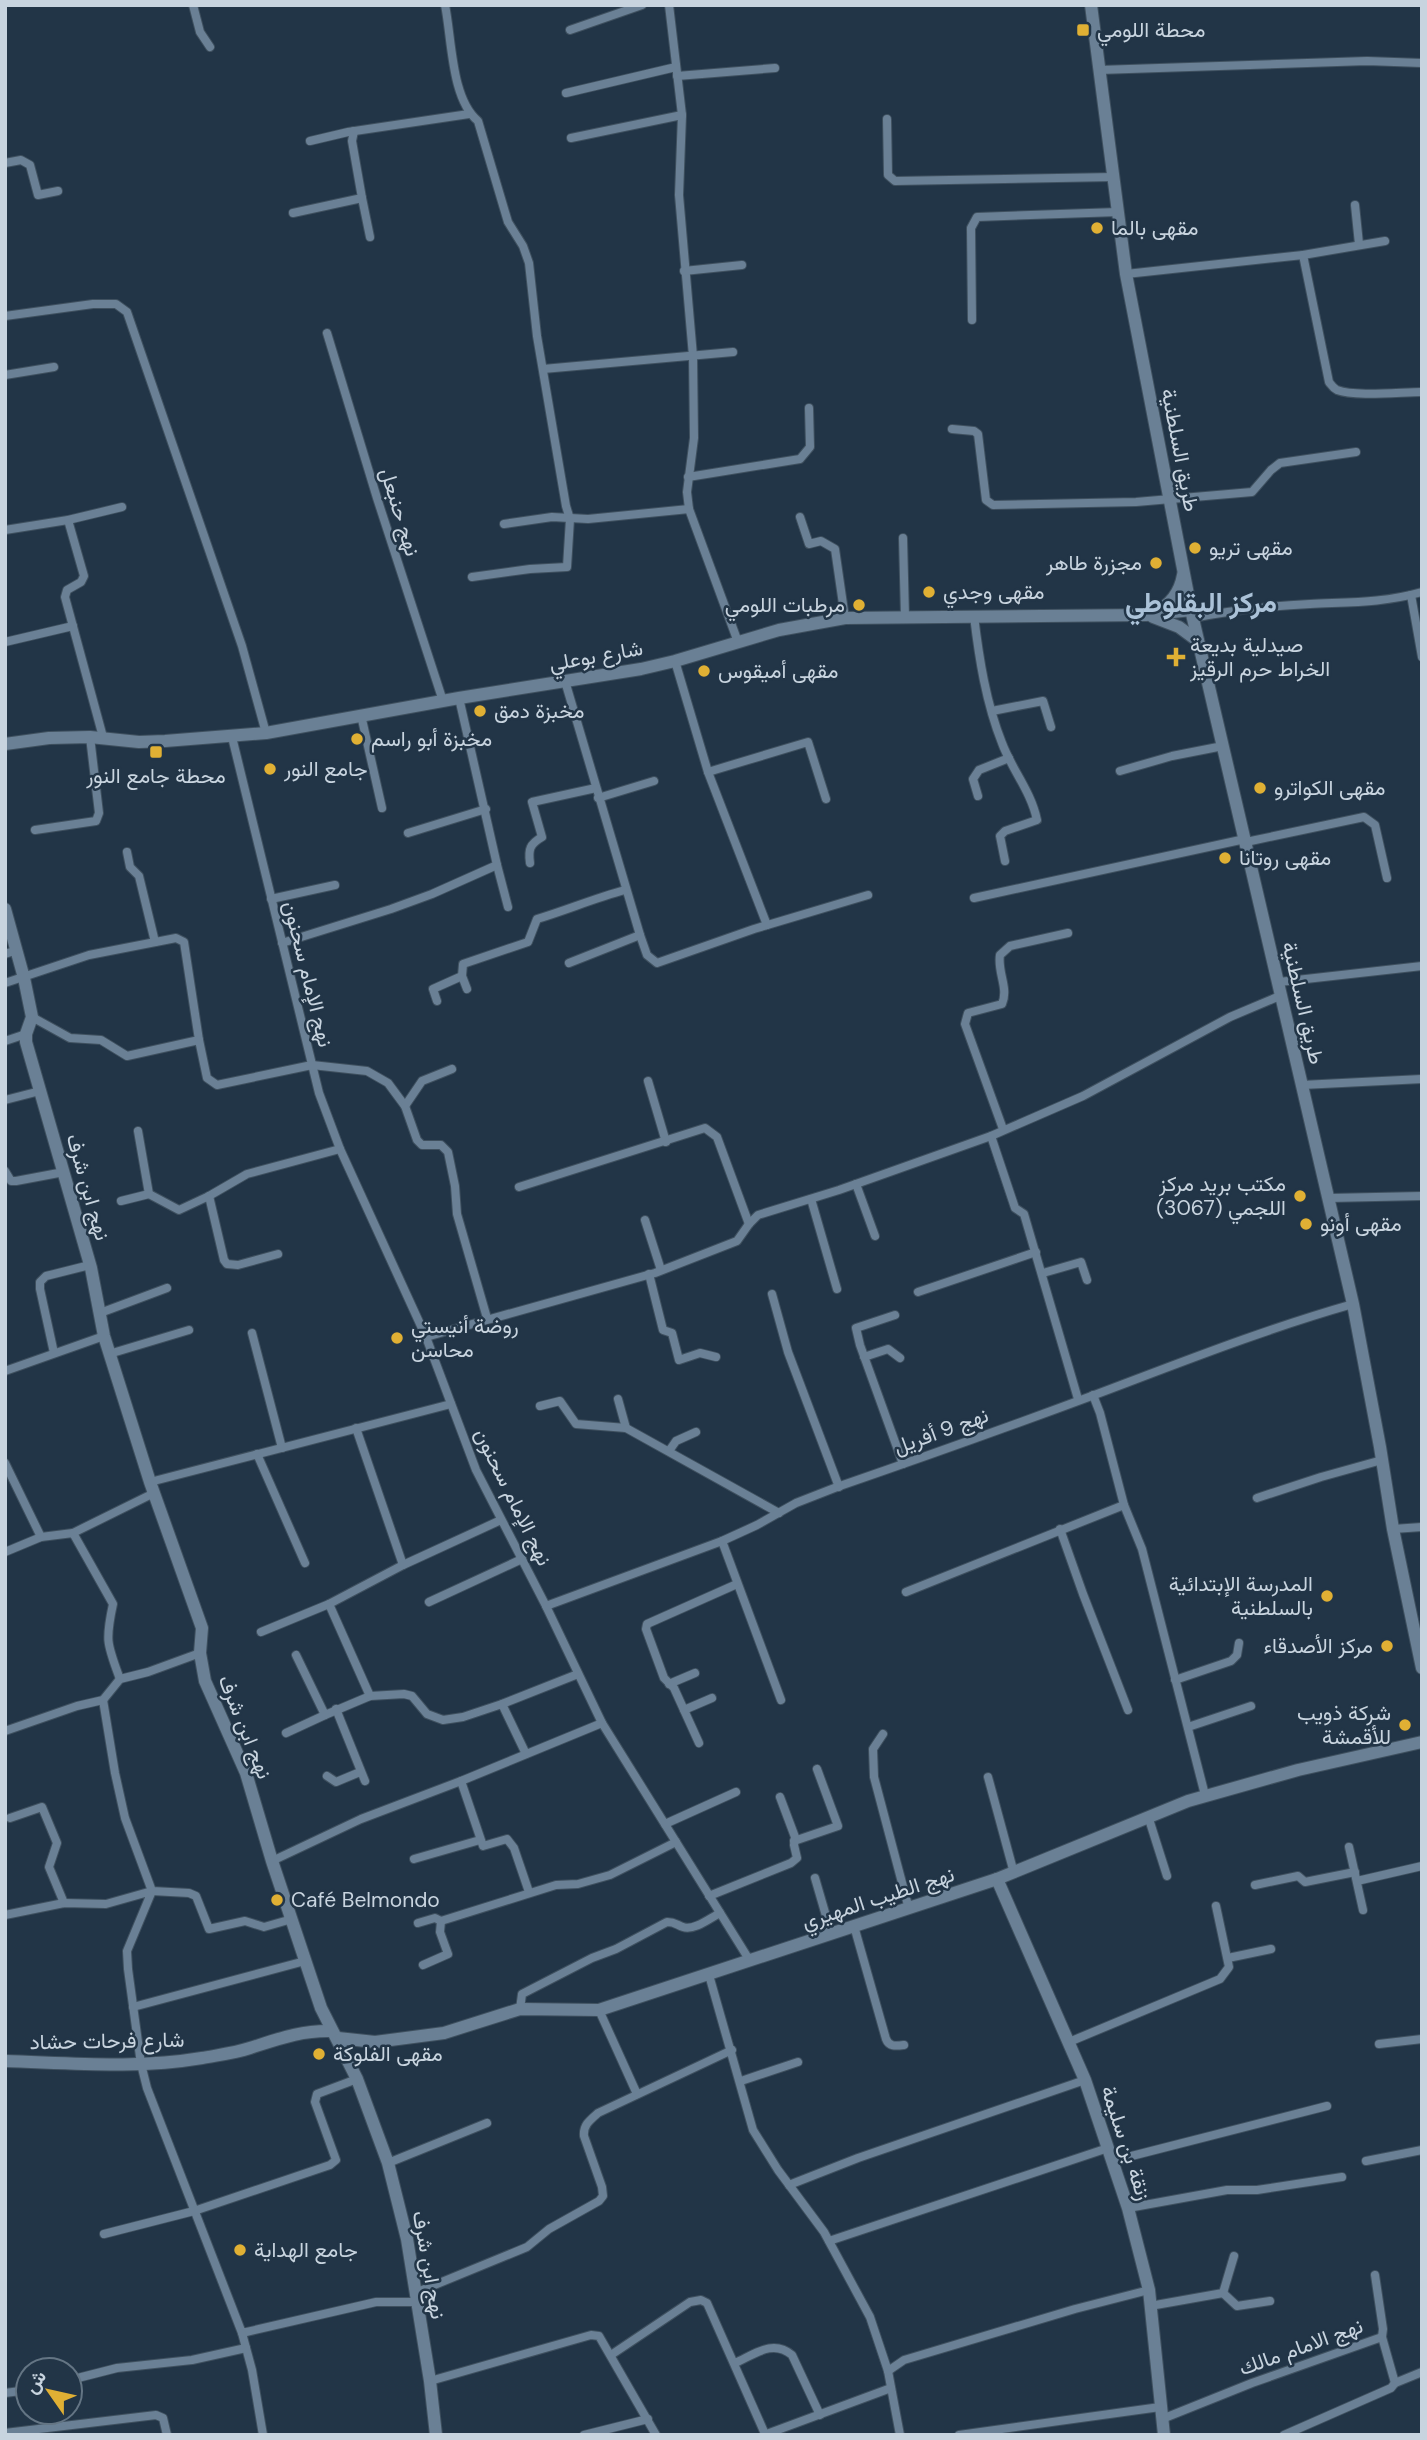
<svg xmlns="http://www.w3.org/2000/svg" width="1427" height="2440" font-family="'DM Sans',Vazirmatn,sans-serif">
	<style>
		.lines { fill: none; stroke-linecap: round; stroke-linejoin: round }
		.street-casing { stroke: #3f505f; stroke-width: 10 }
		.secondary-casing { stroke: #3f505f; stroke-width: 14 }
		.street { stroke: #6a8095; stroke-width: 8 }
		.secondary { stroke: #6a8095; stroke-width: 12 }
		.poi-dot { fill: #e0b034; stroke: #223547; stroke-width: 2.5 }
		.labels { text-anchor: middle; stroke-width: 5; stroke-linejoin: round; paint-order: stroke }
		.poi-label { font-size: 21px; fill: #c8d4df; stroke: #223547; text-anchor: start }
		.street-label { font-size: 21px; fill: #c8d4df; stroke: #223547 }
		.district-label { font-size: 28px; font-weight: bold; fill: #abc2d8; stroke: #223547 }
	</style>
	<rect width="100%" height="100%" fill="#223547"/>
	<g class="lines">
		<defs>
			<g id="street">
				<path d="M193,5l7,27 10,15"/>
				<path d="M445,5c7,34 6,94 33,116l30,101 15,24 6,17 8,73 29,170 4,13 -3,48 -37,2 -58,8"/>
				<path d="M669,5l13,110 -3,80 14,161 1,82 -7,54 2,17 49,133"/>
				<path d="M570,30l72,-25"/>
				<path d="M1099,70l268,-9 55,2"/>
				<path d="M677,76l98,-8"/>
				<path d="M566,93l110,-26"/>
				<path d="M887,119l1,56 7,6 219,-4"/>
				<path d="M571,138l111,-23"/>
				<path d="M310,141l38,-9 121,-18"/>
				<path d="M5,163l16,-3 9,5 8,30 20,-4"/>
				<path d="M362,198l8,39"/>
				<path d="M1355,205l4,39"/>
				<path d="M293,213l69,-15 -10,-57 2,-10"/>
				<path d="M1303,255l26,127c3,4 4,6 8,8 18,7 64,2 85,2"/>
				<path d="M684,271l58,-6"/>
				<path d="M1126,274l177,-19 82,-14"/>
				<path d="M5,316l88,-12h23l11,8 115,334 24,87"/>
				<path d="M972,320l-1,-92 6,-11 141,-5"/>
				<path d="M327,333l50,165 66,203"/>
				<path d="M543,369l190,-17"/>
				<path d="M5,375l49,-8"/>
				<path d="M952,429l22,2 4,3 8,66 7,5 143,-3 116,-10 19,-22 9,-7 76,-11"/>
				<path d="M688,477l112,-18 10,-12 -1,-39"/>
				<path d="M800,517l9,27 12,-3 14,8 10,69"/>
				<path d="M68,520l16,56 -3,6 -14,8 -2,7 38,140"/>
				<path d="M504,524l48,-7 36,2 101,-10"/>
				<path d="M5,530l63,-10 54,-13"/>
				<path d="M903,538l2,79"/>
				<path d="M1411,595l11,62"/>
				<path d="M974,616c5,42 12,87 28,127 10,27 29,48 35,77l-32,11 -5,5 5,25"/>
				<path d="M1193,618c39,-8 77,-12 117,-14 40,-2 73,-1 112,-12"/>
				<path d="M5,642l68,-16"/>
				<path d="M675,661l33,111 59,153"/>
				<path d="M565,681l75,254 7,20 10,8 97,-34 114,-34"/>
				<path d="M992,711l51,-10 8,26"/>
				<path d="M361,715l21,93"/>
				<path d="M232,737l87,356 21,56 86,188 50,133 70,136 56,117 148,238"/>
				<path d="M1120,771l52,-15 51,-10"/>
				<path d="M708,772l100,-30 18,57"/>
				<path d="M978,796l-5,-17 6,-9 30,-12"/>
				<path d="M598,798l56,-17"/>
				<path d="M35,830l61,-9 3,-8 -9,-76"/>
				<path d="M408,833l78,-24"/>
				<path d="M1246,842l118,-25 11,8 12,53"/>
				<path d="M127,852l3,15 9,9 16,66"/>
				<path d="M530,863c-2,-14 0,-19 12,-26l-10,-35 64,-14"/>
				<path d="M497,865l11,42"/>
				<path d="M974,898l271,-59"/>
				<path d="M271,899l64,-14"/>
				<path d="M282,943l109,-34 41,-15 65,-29 -38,-167"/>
				<path d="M5,954l12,-4"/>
				<path d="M569,963l71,-28"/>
				<path d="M462,976l5,13"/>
				<path d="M1279,982l143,-16"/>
				<path d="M5,983l84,-28 87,-17 8,4 15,98 -72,16 -26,-16 -31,-2 -38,-21"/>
				<path d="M437,1001l-4,-12 29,-13 1,-12 65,-22 9,-23c30,-9 58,-21 88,-29"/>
				<path d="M199,1040l8,38 10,7 95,-20 55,6 21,12 17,23 12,34 5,5h19l7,7 7,34 2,28 30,104"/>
				<path d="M5,1041l21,-7"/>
				<path d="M648,1081l18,61"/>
				<path d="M1302,1085l120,-6"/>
				<path d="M5,1100l35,-9"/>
				<path d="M405,1106l17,-25 30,-12"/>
				<path d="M1003,1129l-38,-105 3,-11 34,-9c7,-16 -5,-32 -2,-49l10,-9 58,-13"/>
				<path d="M138,1131l11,63 30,16 30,-14 38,-22 93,-25"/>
				<path d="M991,1136l24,72 9,6 54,185"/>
				<path d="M5,1171l6,10h5l48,-9"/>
				<path d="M856,1184l19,52"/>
				<path d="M519,1187l186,-59 12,9 32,87"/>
				<path d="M209,1196l15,64 3,4 11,1 40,-11"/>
				<path d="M1329,1198l93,-2"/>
				<path d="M811,1199l26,90"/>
				<path d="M121,1201l28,-7"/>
				<path d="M645,1220l16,50"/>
				<path d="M1043,1273l38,-11 6,18"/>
				<path d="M649,1274l14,56 9,3 7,27 21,-7 16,4"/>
				<path d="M918,1292l118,-40"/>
				<path d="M772,1294l16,58 51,135"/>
				<path d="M100,1313l67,-25"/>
				<path d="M895,1315l-39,13 4,17 43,119"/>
				<path d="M252,1333l30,115"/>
				<path d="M426,1337l229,-64 82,-32 12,-17 9,-9 81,-25 152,-54 92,-40 147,-79 52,-22"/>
				<path d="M54,1353l-14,-64v-7l6,-6 44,-11"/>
				<path d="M109,1354l80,-24"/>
				<path d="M864,1357l24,-8 12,9"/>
				<path d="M5,1371l99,-35"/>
				<path d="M1093,1395l7,18 24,92 18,44 63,246"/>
				<path d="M618,1399l8,29"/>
				<path d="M540,1406l20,-5 16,23 50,4 153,85"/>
				<path d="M356,1428l47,137"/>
				<path d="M669,1451l7,-10 20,-9"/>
				<path d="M257,1454l48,109"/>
				<path d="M5,1463l36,74"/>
				<path d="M150,1482l301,-78"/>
				<path d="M1257,1498l64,-21 61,-17"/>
				<path d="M1060,1529l23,65 45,116"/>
				<path d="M1393,1529l29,-2"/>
				<path d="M73,1533l81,-40"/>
				<path d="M722,1541l59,159"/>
				<path d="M5,1552l36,-15 32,-4 40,71c-8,37 -6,40 7,75"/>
				<path d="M906,1592l218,-87"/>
				<path d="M429,1602l93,-43"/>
				<path d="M546,1606l176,-65 35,-16 39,-22 41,-16c87,-30 174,-61 260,-93 85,-32 168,-65 256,-90"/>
				<path d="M261,1632l68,-28"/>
				<path d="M296,1655l29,60 45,-19 34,-2 8,2 15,18 16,6 20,-3 39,-13 76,-30"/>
				<path d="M1175,1680l56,-19 6,-6 2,-12"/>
				<path d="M669,1684l26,-11"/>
				<path d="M370,1696l-41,-92 74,-39 98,-45"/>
				<path d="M103,1700l12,73 10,45 27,73 37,2 7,3 13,33 36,-8 19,6 28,-8"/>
				<path d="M502,1704l24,50"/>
				<path d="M336,1709l29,72"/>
				<path d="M684,1710l28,-12"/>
				<path d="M1188,1727l63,-21"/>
				<path d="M5,1731l72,-25 26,-6 17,-21 28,-7 52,-19"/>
				<path d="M286,1733l39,-18"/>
				<path d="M883,1734l-10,15 1,28 35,132"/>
				<path d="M699,1743l-25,-55 -10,-10 -18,-49 1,-5 90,-40"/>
				<path d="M327,1776l9,6 24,-10"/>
				<path d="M988,1777l26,96"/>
				<path d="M461,1781l141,-58"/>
				<path d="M1148,1816l19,60"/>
				<path d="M10,1818l32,-11 15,36 -8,24 15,36"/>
				<path d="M665,1824l71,-32"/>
				<path d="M794,1841l44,-15 -21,-57"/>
				<path d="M1349,1847l14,63"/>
				<path d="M414,1859l66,-19"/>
				<path d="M272,1861l89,-42 100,-38 22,65 24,-7 7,9 15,44"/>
				<path d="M815,1878l16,55"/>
				<path d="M1357,1881l65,-15"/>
				<path d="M1255,1885l43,-9 7,6 50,-10"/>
				<path d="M709,1896l82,-33 6,-5 -3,-13 1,-8 -15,-40"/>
				<path d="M5,1915l59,-12 42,1 46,-13 -25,60 1,18 13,95 6,24 95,245 134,-31h40"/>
				<path d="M418,1923l17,-5 6,3"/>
				<path d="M854,1926l32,113c3,8 10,7 18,6"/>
				<path d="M1228,1958l43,-9"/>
				<path d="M423,1965l25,-11 -8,-22 1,-11 115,-36 22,-1 32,-9 66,-33"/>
				<path d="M709,1975l44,155 25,40 46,62 46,85 18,54 12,64"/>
				<path d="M133,2007l172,-46"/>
				<path d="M520,2009l2,-15 70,-36 24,-9 51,-27c8,0 10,3 16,5 11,4 27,-9 37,-14"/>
				<path d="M599,2010l38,84"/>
				<path d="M1069,2042l151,-63 9,-12 -13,-61"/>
				<path d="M1379,2044l43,-5"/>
				<path d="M741,2081l57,-19"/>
				<path d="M1112,2161l215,-55"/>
				<path d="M1366,2161l56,-11"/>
				<path d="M388,2163l99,-40"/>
				<path d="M789,2185l69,-27 227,-78"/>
				<path d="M1128,2208l99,-18h30l85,-13"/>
				<path d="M104,2234l90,-23 136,-46 6,-5 -21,-58 2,-8 40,-15"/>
				<path d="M829,2241l279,-93"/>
				<path d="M1375,2275l8,54 -1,8"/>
				<path d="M415,2293l112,-46 22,-18 50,-28 4,-5 -1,-9 -18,-51c-1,-11 6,-16 14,-23l134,-63"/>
				<path d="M1223,2293l14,13 33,-5"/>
				<path d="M1150,2306l73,-13 11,-37"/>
				<path d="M242,2333l10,37 11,65"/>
				<path d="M611,2355l79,-53 11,-2 6,3 58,131"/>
				<path d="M735,2363c20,-9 38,-24 57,-8l28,60"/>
				<path d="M888,2371l16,-11 171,-51 74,-19"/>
				<path d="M70,2380l47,-12 75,-8 54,-12"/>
				<path d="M430,2381l161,-46 8,1 57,99"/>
				<path d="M5,2393l23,-3"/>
				<path d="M1162,2419l90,-36 130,-46 13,46 27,-11"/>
				<path d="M5,2433l151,-18 7,3 4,17"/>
				<path d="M584,2435l64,-16"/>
				<path d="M764,2435l127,-47"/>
				<path d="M959,2435l201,-28"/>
				<path d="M1284,2435l107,-47 4,-5"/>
			</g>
			<g id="secondary">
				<path d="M1091,5l35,269 65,336 162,694 27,143 13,82 29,139"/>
				<path d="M1155,612c15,-7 25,-20 28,-37"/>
				<path d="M1153,617l26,10 19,14"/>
				<path d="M5,744l44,-6 41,-1 49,5 26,-1 101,-8 193,-35 182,-29 34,-8 104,-31 66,-12 301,-3 45,-5"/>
				<path d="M5,909l19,69 8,39 -6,17v8l65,226 13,68 46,146 52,146 -2,25 5,28 41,92 26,88 49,147 36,71 31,84 19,76 23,142 6,54"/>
				<path d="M997,1879l88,201 43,128 21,82 15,145"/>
				<path d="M338,2038l37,4 69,-9 76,-24 79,1 398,-131 191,-78 110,-31 124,-28"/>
				<path d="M5,2061c66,2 132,8 197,-3 16,-3 33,-5 48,-10 28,-9 52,-18 82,-17"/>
			</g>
		</defs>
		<use href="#street" class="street-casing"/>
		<use href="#secondary" class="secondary-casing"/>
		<use href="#street" class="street"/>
		<use href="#secondary" class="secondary"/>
	</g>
	<g class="poi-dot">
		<rect x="1076" y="23" width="14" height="14" rx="3.5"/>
		<circle cx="1097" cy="228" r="7"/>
		<circle cx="1195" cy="548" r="7"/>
		<circle cx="1156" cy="563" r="7"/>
		<circle cx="929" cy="592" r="7"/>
		<circle cx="859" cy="605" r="7"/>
		<path d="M1172.5 646.5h7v7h7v7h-7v7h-7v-7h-7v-7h7z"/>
		<circle cx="704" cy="671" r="7"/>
		<circle cx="480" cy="711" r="7"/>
		<circle cx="357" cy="739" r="7"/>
		<rect x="149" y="745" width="14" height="14" rx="3.5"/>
		<circle cx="270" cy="769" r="7"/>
		<circle cx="1260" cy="788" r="7"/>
		<circle cx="1225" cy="858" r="7"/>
		<circle cx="1300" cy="1196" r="7"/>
		<circle cx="1306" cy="1224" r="7"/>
		<circle cx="397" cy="1338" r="7"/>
		<circle cx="1327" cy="1596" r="7"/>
		<circle cx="1387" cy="1646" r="7"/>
		<circle cx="1405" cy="1725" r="7"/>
		<circle cx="277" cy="1900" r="7"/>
		<circle cx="319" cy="2054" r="7"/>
		<circle cx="240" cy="2250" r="7"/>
	</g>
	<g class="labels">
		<g class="poi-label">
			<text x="1097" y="37">محطة اللومي</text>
			<text x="1111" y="235">مقهى بالما</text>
			<text x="1209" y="555">مقهى تريو</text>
			<text x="1142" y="570" text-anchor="end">مجزرة طاهر</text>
			<text x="943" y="599">مقهى وجدي</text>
			<text x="845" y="612" text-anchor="end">مرطبات اللومي</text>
			<text x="1190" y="652">صيدلية بديعة<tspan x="1190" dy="24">الخراط حرم الرقيز</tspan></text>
			<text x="718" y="678">مقهى أميقوس</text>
			<text x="494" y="718">مخبزة دمق</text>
			<text x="371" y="746">مخبزة أبو راسم</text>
			<text x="284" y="776">جامع النور</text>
			<text x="156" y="783" text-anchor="middle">محطة جامع النور</text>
			<text x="1274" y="795">مقهى الكواترو</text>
			<text x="1239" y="865">مقهى روتانا</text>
			<text x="1286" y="1191" text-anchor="end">مكتب بريد مركز<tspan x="1286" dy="24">اللجمي (3067)</tspan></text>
			<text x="1320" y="1231">مقهى أونو</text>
			<text x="411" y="1333">روضة أنيستي<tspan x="411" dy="24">محاسن</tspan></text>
			<text x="1313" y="1591" text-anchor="end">المدرسة الإبتدائية<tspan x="1313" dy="24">بالسلطنية</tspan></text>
			<text x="1373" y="1653" text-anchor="end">مركز الأصدقاء</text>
			<text x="1391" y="1720" text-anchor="end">شركة ذويب<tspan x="1391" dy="24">للأقمشة</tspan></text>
			<text x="291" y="1907">Café Belmondo</text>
			<text x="333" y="2061">مقهى الفلوكة</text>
			<text x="254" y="2257">جامع الهداية</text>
		</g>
		<g class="street-label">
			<text transform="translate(1180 450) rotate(79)" y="7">طريق السلطنية</text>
			<text transform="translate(400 512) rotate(73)" y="7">نهج حنبعل</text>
			<text transform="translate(596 656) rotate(-10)" y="7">شارع بوعلي</text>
			<text transform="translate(308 974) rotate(76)" y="7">نهج الإمام سحنون</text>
			<text transform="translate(1303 1003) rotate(77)" y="7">طريق السلطنية</text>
			<text transform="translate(88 1187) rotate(74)" y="7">نهج ابن شرف</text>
			<text transform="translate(941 1431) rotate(-20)" y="7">نهج 9 أفريل</text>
			<text transform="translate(513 1497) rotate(64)" y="7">نهج الإمام سحنون</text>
			<text transform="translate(245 1727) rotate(68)" y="7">نهج ابن شرف</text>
			<text transform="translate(878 1898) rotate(-18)" y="7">نهج الطيب المهيري</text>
			<text transform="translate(107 2041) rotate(-1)" y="7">شارع فرحات حشاد</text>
			<text transform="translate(1126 2143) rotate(72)" y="7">زنقة بن سليمة</text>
			<text transform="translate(429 2265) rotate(80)" y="7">نهج ابن شرف</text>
			<text transform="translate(1301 2347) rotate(-20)" y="7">نهج الامام مالك</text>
		</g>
		<g class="district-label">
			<text x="1201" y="612">مركز البقلوطي</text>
		</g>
	</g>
	<rect width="1427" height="2440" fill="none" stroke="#c8d4df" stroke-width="14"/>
	<g transform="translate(49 2391) rotate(304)"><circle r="33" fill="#223547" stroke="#647584" stroke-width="2"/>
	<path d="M0-5L12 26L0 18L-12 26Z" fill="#e0b034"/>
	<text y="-10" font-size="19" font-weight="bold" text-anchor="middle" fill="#c8d4df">ش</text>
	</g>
</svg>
